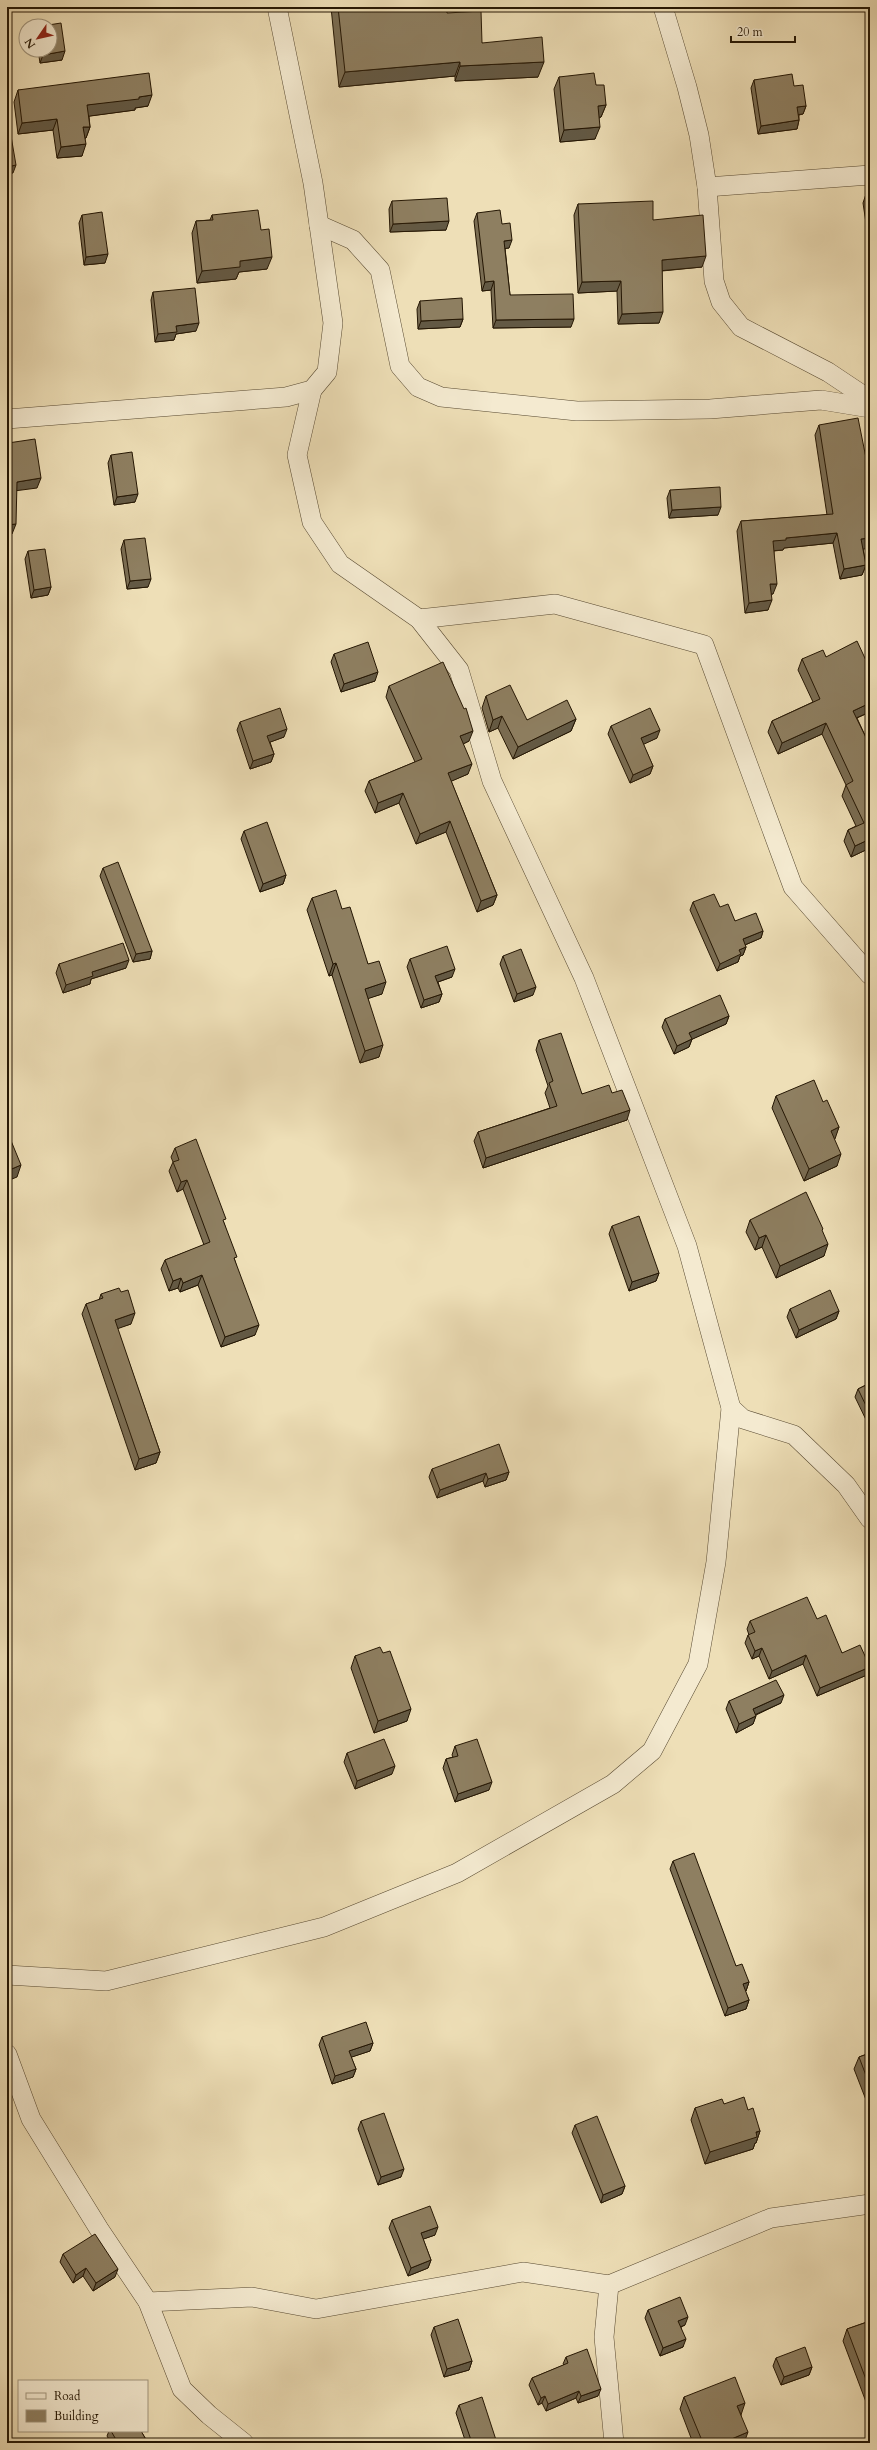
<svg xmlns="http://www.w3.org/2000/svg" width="877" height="2450" font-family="Cardo,serif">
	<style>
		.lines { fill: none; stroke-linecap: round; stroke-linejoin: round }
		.minor-casing { stroke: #574931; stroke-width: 20 }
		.minor { stroke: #f4ead0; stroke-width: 19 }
		.wall { fill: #7a6d53; stroke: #251704 }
		.shaded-wall { fill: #635944; stroke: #251704 }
		.building { fill: #8e7f61; stroke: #251704 }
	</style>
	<rect width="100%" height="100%" fill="#eedfb7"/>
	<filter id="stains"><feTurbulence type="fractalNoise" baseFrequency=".005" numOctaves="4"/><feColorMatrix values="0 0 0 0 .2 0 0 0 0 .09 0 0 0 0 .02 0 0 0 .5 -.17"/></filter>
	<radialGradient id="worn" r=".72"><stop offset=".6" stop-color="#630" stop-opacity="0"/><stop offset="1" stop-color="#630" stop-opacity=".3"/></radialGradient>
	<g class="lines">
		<defs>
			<g id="minor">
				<path d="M663,7l24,80 12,48 8,52 7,94 7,21 20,25 87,45 42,28"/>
				<path d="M707,187l163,-12"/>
				<path d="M319,225l34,15 27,30 20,96 18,21 23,10 136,14 133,-2 111,-9 49,8"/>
				<path d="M7,419l279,-22 26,-7 15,-18 6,-49 -20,-140 -36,-176"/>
				<path d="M419,619l136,-15 149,41 89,242 77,88"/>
				<path d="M731,1408l12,11 51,16 52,50 24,34"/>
				<path d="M7,1975l99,6 218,-54 133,-54 156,-89 39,-33 46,-87 18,-102 15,-154 -44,-162 -103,-268 -92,-197 -33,-111 -40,-51 -79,-55 -28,-42 -15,-67 15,-65"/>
				<path d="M7,2054l24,65 68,110 49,73 34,87 27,26 35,28"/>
				<path d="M609,2285l-5,52 10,106"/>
				<path d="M148,2302l104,-5 64,12 207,-37 86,13 162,-67 99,-14"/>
			</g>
		</defs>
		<use href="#minor" class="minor-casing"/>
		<use href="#minor" class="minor"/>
	</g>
	<g class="wall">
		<path d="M331,7h115l1,6 35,30 56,34 -83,4v-5l-116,11z"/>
		<path d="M38,50h12l12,10 -22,3z"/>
		<path d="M559,77l37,8 10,20 -5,12 -2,1 -4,21 -35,3 -6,-53z"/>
		<path d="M754,80l40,6 12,20 -3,8 -4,1v5l-2,9 -39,5 -7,-46z"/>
		<path d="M18,90l130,16 -13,2v2l-46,6 1,11 -4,11h-1l-3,18 -25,2 -4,-28 -35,4 -4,-32z"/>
		<path d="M866,194h4v56l-7,-47z"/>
		<path d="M392,201l54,29 -56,2 -1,-23z"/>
		<path d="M578,204l75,16 49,47 -40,4 -3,52 -41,1 -1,-33 -39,2 -4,-78z"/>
		<path d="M477,213l25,11 7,24h-4l5,47 61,32 -78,1 -2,-38 -9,1 -8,-70z"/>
		<path d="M82,215l23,48 -21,2 -5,-42z"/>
		<path d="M212,215l49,15 6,39 -28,3 -3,7 -39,4 -5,-50 4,-12 14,-1z"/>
		<path d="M153,292l43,39 -20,3 -2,6 -19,2 -4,-42z"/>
		<path d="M420,301l43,18 -3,8 -42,2 -1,-20z"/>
		<path d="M819,425l44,124 3,16 -4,10 -22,4 -7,-36 -49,5 -1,2 -9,1 -1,43h-2l-3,16 -23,3 -8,-82 4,-10 86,-6 -12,-80z"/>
		<path d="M111,455l24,47 -21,3 -6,-42z"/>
		<path d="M670,490l48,25 -49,3 -2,-20z"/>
		<path d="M124,540l24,47 -21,2 -6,-40z"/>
		<path d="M28,551l23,36 -3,8 -17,3 -6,-39z"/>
		<path d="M334,654l41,27 -34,11 -10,-30z"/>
		<path d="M826,657l44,12v43l-13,6 13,28v102l-19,9 -7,-16 4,-11 8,-4 -14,-30 4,-11 -24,-51 -44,20 -10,-22 4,-11 41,-19 -15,-32 4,-11z"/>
		<path d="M389,686l80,55 -6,3 5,30 -17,7 46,114 -4,10 -16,7 -31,-80 -30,12 -17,-41 -24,10 -10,-22 4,-10 46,-19 -29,-65z"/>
		<path d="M486,696l41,24 49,-1 -5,12 -58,28 -15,-31 -9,4 -7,-24z"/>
		<path d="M240,722l44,15 -14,5 4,12 -3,8 -21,7 -13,-39z"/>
		<path d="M611,726l46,12 -14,6 10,22 -3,8 -20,9 -22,-49z"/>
		<path d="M244,831l42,44 -3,9 -23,8 -19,-53z"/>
		<path d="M103,868l49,83 -2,8 -17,3 -33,-86z"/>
		<path d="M312,898l30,11 40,85 -14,4 11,59 -19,6 -28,-88 -3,1 -22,-66z"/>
		<path d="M693,902l27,5 15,14 28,10 -2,7 -16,7 1,2 -3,8 -3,1 -2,6 -21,9 -27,-61z"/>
		<path d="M503,956l30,39 -19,7 -14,-38z"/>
		<path d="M410,959l42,18 -14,5 4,12 -3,8 -18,6 -14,-41z"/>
		<path d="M59,964l67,4 -35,11 -1,5 -27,9 -7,-20z"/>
		<path d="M729,1016l-3,8 -34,15 -3,8 -15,7 -12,-27 3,-8z"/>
		<path d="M539,1040l43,54 30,-1 15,27 -144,48 -9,-27 4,-9 72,-24 -5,-15 3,-7 -12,-36z"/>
		<path d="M776,1096l47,6 16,25 -5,12 3,27 -33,15 -32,-73z"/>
		<path d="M175,1148l49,75 11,38 20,74 -34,12 -23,-62 -18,7 -2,-4 -9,3 -8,-22 4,-9 39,-15 -21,-56 -6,3 -8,-21 4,-9 -2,-5z"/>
		<path d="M750,1220l72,12 2,24 -48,22 -14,-31 -7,3 -9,-18z"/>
		<path d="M612,1226l47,47 -3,8 -27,10 -20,-57z"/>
		<path d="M101,1294l30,30 -14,4 43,124 -4,11 -21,7 -53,-156 4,-10 13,-4z"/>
		<path d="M790,1309l49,2 -3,8 -40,19 -9,-21z"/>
		<path d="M870,1383v45l-15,-31 3,-8z"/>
		<path d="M432,1469l77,3 -3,8 -21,7 -2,-6 -46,17 -8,-21z"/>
		<path d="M817,1619l25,34 28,14 -3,8 -50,21 -14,-32 -34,15 -10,-23 -7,3 -7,-16 3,-8h1l-2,-6 3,-8z"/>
		<path d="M383,1653l24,68 -33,12 -23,-65 4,-12z"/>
		<path d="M729,1701l52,2 -25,12 -3,9 -17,9 -10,-24z"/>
		<path d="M455,1746l34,44 -34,12 -12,-34 3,-9 7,-2 -1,-2z"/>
		<path d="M347,1753l45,21 -37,15 -11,-27z"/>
		<path d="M673,1861l63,105 13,16 -3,9h-1l4,9 -3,9 -21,7 -55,-147z"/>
		<path d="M322,2037l51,6 -3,8 -19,6 5,12 -3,8 -21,7 -13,-39z"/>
		<path d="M870,2053v51l-2,1 -14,-36 5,-12z"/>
		<path d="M724,2104l24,6 12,21 -4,12h-1l-2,6 -48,15 -14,-44 4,-12z"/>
		<path d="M361,2121l40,56 -23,8 -20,-56z"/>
		<path d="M575,2125l50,61 -3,8 -21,9 -29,-70z"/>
		<path d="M392,2220l43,15 -12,4 8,21 -3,8 -20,8 -19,-48z"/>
		<path d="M63,2254l52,23 -22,14 -10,-15 -10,7 -13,-21z"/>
		<path d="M648,2310l37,15 -4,2 2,20 -23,9 -15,-38z"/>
		<path d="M870,2321v80l-4,1 -23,-61 4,-12z"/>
		<path d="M434,2327l38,34 -3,9 -25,7 -13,-42z"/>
		<path d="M566,2357l32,39 -20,7 -2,-5 -30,13 -4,-8 -4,2 -9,-20 3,-7 32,-13 -1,-1z"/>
		<path d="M776,2358l36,9 -3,8 -28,10 -8,-19z"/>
		<path d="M684,2397l57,18 3,28h-51l-13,-34z"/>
		<path d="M459,2405l38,38h-31l-10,-30z"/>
		<path d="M109,2431h32l7,12h-37l-4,-7z"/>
	</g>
	<g class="shaded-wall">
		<path d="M65,51l-3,9 -22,3 3,-8z"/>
		<path d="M460,62l-5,14 -116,11 6,-15z"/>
		<path d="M544,62l-6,15 -83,4 5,-15z"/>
		<path d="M152,95l-4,11 -13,2v2l-52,7 4,-12z"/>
		<path d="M606,105l-5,12 -8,1 5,-12z"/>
		<path d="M806,106l-3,8 -9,1 3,-8z"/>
		<path d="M57,119l-4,11 -35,4 4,-11z"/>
		<path d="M799,120l-2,9 -39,5 3,-8z"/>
		<path d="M83,127h7l-4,11h-7z"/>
		<path d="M600,127l-5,12 -35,3 4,-12z"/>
		<path d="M86,144l-4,12 -25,2 4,-11z"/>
		<path d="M16,165l-3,8 -6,1v-7z"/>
		<path d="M449,221l-3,9 -56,2 3,-8z"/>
		<path d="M512,240l-3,8 -8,1 3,-8z"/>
		<path d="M108,254l-3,9 -21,2 2,-8z"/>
		<path d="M706,256l-4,11 -44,4 4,-11z"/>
		<path d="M272,257l-5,12 -28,3 -3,7 -39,4 5,-12 38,-10z"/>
		<path d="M494,281l-3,9 -9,1 3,-9z"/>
		<path d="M621,281l-4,10 -39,2 4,-11z"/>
		<path d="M663,312l-4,11 -41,1 4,-10z"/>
		<path d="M463,319l-3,8 -42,2 3,-8z"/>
		<path d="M574,319l-3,8 -78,1 3,-8z"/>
		<path d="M199,323l-3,8 -20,3 -2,6 -19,2 3,-8 18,-8z"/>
		<path d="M41,478l-4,10 -23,3 3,-9z"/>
		<path d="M138,494l-3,8 -21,3 3,-8z"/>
		<path d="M721,507l-3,8 -49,3 3,-8z"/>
		<path d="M16,524l-4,10h-5v-9z"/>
		<path d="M837,533l-4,10 -49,5 -1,2 -14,1 4,-10 13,-3z"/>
		<path d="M870,538v10l-12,2 3,-11z"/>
		<path d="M866,565l-4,10 -22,4 4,-10z"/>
		<path d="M151,579l-3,8 -21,2 3,-8z"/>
		<path d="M770,584h7l-4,10h-6z"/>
		<path d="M51,587l-3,8 -17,3 3,-8z"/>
		<path d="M772,600l-4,10 -23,3 4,-10z"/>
		<path d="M378,672l-3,9 -34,11 3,-8z"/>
		<path d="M870,703v9l-21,9 4,-10z"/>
		<path d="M502,716l-4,12 -9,4 4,-12z"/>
		<path d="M576,719l-5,12 -58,28 5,-12z"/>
		<path d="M826,723l-4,11 -44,20 4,-11z"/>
		<path d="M287,729l-3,8 -19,7 2,-8z"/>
		<path d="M660,730l-3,8 -19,9 3,-9z"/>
		<path d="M473,731l-4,10 -12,6 3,-11z"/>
		<path d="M274,754l-3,8 -21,7 3,-8z"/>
		<path d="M472,764l-4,10 -23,10 3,-11z"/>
		<path d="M653,766l-3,8 -20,9 3,-8z"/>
		<path d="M403,793l-4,10 -24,10 3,-10z"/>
		<path d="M450,821l-4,11 -30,12 4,-10z"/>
		<path d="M870,839v9l-19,9 4,-11z"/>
		<path d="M286,875l-3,9 -23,8 3,-8z"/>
		<path d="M497,895l-4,10 -16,7 4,-11z"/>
		<path d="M763,931l-2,7 -21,9 3,-8z"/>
		<path d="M746,947l-3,8 -3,1 -2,6 -21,9 3,-7 19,-14z"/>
		<path d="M152,951l-2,8 -17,3 3,-8z"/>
		<path d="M129,960l-3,8 -35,11 -1,5 -27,9 3,-8 26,-13z"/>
		<path d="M336,963l-4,12 -3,1 4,-12z"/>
		<path d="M455,969l-3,8 -20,7 3,-8z"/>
		<path d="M386,982l-4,12 -21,7 4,-12z"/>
		<path d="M536,987l-3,8 -19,7 3,-8z"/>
		<path d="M442,994l-3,8 -18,6 3,-8z"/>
		<path d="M729,1016l-3,8 -40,18 3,-9z"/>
		<path d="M692,1039l-3,8 -15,7 3,-8z"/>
		<path d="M383,1045l-4,12 -19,6 5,-12z"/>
		<path d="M630,1110l-3,10 -144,48 3,-10z"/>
		<path d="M839,1127l-4,12 -9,4 5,-12z"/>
		<path d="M841,1154l-4,12 -33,15 5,-12z"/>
		<path d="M21,1165l-4,12 -10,4v-10z"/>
		<path d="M187,1180l-4,9 -6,3 4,-10z"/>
		<path d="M766,1235l-4,12 -7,3 4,-12z"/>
		<path d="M828,1244l-4,12 -48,22 4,-12z"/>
		<path d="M659,1273l-3,8 -27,10 3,-9z"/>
		<path d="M202,1275l-4,10 -18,7 3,-9z"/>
		<path d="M181,1278l-3,10 -9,3 4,-10z"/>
		<path d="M839,1311l-3,8 -40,19 3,-8z"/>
		<path d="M135,1313l-4,11 -20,7 4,-11z"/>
		<path d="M259,1325l-4,10 -34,12 4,-10z"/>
		<path d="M160,1452l-4,11 -21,7 4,-11z"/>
		<path d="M509,1472l-3,8 -21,7 3,-8z"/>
		<path d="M486,1473l-3,8 -46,17 3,-8z"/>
		<path d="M762,1648l-3,8 -7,3 3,-8z"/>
		<path d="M806,1655l-3,9 -34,15 3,-8z"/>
		<path d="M870,1667l-3,8 -50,21 3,-8z"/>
		<path d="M784,1695l-3,8 -31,14 3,-8z"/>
		<path d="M411,1709l-4,12 -33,12 4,-12z"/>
		<path d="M756,1716l-3,8 -17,9 3,-9z"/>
		<path d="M395,1766l-3,8 -37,15 2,-8z"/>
		<path d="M492,1782l-3,8 -34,12 3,-8z"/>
		<path d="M749,1982l-3,9 -6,1 3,-8z"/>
		<path d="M749,2000l-3,9 -21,7 3,-8z"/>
		<path d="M373,2043l-3,8 -24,8 3,-8z"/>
		<path d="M356,2069l-3,8 -21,7 3,-8z"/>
		<path d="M760,2131l-4,12h-1l-2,6 -48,15 5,-12z"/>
		<path d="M404,2169l-3,8 -23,8 3,-8z"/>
		<path d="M625,2186l-3,8 -21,9 2,-8z"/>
		<path d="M438,2227l-3,8 -17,6 3,-8z"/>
		<path d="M431,2260l-3,8 -20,8 3,-8z"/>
		<path d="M86,2268l-3,8 -10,7 3,-8z"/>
		<path d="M118,2269l-3,8 -22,14 3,-8z"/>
		<path d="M688,2317l-3,8 -10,4 3,-8z"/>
		<path d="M686,2339l-3,8 -23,9 3,-8z"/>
		<path d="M472,2361l-3,9 -25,7 3,-8z"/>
		<path d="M812,2367l-3,8 -28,10 3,-8z"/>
		<path d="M601,2389l-3,7 -20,7 3,-7z"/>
		<path d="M579,2391l-3,7 -30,13 2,-7z"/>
		<path d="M870,2391v10l-4,1z"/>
		<path d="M545,2396l-3,7 -4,2 3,-7z"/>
		<path d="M745,2403l-4,12 -4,-9z"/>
		<path d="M748,2432l-4,11h-22z"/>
	</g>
	<g class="building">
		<path d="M338,7h108l1,6 34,-2 1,32 60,-6 2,25 -84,4v-4l-115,10z"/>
		<path d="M61,23l4,28 -22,4 -1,-5h8v-24h-8z"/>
		<path d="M149,73l3,22 -13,2v2l-52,6 3,22h-7l3,17 -25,3 -4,-28 -35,4 -4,-33z"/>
		<path d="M594,73l2,12h8l2,20 -8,1 2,21 -36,3 -5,-53z"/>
		<path d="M792,74l2,12 9,-1 3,21 -9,1 2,13 -38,6 -7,-46z"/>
		<path d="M11,136l5,29 -9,2v-30z"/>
		<path d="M866,194h4v26z"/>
		<path d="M447,198l2,23 -56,3 -1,-23z"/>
		<path d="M653,201v19l50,-5 3,41 -44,4 1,52 -41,2 -1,-33 -39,1 -4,-78z"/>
		<path d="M258,210l3,20 8,-1 3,28 -32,4v6l-38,4 -6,-50 17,-1 -1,-5z"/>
		<path d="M500,210l2,14 8,-1 2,17 -8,1 6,54 63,-1 1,25 -78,1 -2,-39 -9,1 -8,-69z"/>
		<path d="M102,212l6,42 -22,3 -4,-42z"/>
		<path d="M195,288l4,35 -23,3 1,6 -19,2 -5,-42z"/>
		<path d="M462,298l1,21 -42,2 -1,-20z"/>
		<path d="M858,418l10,50 2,-1v71l-9,1 5,26 -22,4 -7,-36 -51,5v2l-13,1 4,43h-7l2,16 -23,3 -8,-82 92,-7 -14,-89z"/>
		<path d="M7,436l1,7 27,-4 6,39 -24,4 -1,42 -9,1z"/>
		<path d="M132,452l6,42 -21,3 -6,-42z"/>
		<path d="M720,487l1,20 -49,3 -2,-20z"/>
		<path d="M145,538l6,41 -21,2 -6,-41z"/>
		<path d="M45,549l6,38 -17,3 -6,-39z"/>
		<path d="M857,641l13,28v34l-17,8 17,35v93l-15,7 -7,-16 16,-7 -18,-38 7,-4 -27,-58 -44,20 -10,-22 48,-22 -18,-40 21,-9 3,7z"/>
		<path d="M368,642l10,30 -34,12 -10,-30z"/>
		<path d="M443,662l21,47 2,-1 7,23 -13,5 12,28 -24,9 49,122 -16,6 -31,-80 -30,13 -17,-41 -25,10 -9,-22 53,-22 -33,-73z"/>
		<path d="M510,685l17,35 40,-20 9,19 -58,28 -16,-31 -9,4 -7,-24z"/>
		<path d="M280,708l7,21 -20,7 7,18 -21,7 -13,-39z"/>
		<path d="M650,708l10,22 -19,8 12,28 -20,9 -22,-49z"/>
		<path d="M267,822l19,53 -23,9 -19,-53z"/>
		<path d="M118,862l34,89 -16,3 -33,-86z"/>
		<path d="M336,890l6,19 8,-2 18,57 11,-3 7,21 -21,7 18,56 -18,6 -29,-88 -3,1 -21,-66z"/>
		<path d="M714,894l6,13 8,-3 7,17 21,-8 7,18 -20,8 3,8 -7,3 2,4 -21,10 -27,-62z"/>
		<path d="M123,943l6,17 -37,12 1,4 -27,9 -7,-21z"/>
		<path d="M447,946l8,23 -20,7 7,18 -18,6 -14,-41z"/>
		<path d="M521,949l15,38 -19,7 -14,-38z"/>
		<path d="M720,995l9,21 -40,17 3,6 -15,7 -12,-27z"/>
		<path d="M561,1033l21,61 27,-9 3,8 10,-3 8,20 -144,48 -8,-26 79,-26 -8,-23 4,-2 -14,-41z"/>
		<path d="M814,1080l9,22 4,-2 12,27 -8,4 10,23 -32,15 -33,-73z"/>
		<path d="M7,1131l14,34 -14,6z"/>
		<path d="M196,1139l30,80 -3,1 14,37 -3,1 25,67 -34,12 -23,-62 -19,8 -2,-5 -8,3 -8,-21 45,-18 -23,-62 -6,2 -8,-20 6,-2 -4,-12z"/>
		<path d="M806,1192l17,37 -1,1 6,14 -48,22 -14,-31 -7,3 -9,-18z"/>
		<path d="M639,1216l20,57 -27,9 -20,-56z"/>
		<path d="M119,1288l2,4 7,-2 7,23 -20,7 45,132 -21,7 -53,-155 17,-6 -2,-4z"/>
		<path d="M830,1290l9,21 -40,19 -9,-21z"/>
		<path d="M870,1383v31l-12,-25z"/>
		<path d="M499,1444l10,28 -21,7 -2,-6 -46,17 -8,-21z"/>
		<path d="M807,1597l10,22 9,-4 16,38 18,-8 10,22 -50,21 -14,-33 -34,16 -10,-23 -7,3 -7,-16 7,-3 -5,-11z"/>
		<path d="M380,1647l3,6 7,-2 21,58 -33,12 -23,-65z"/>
		<path d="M776,1680l8,15 -31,14 3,7 -17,8 -10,-23z"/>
		<path d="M384,1739l11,27 -38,15 -10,-28z"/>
		<path d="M477,1739l15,43 -34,12 -12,-35 12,-3 -3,-10z"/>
		<path d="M694,1853l42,113 6,-2 7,18 -6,2 6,16 -21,8 -55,-147z"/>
		<path d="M366,2022l7,21 -24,8 7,18 -21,7 -13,-39z"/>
		<path d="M870,2053v33l-11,-29z"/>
		<path d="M744,2097l4,13 5,-2 7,23 -4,1 1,5 -47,15 -15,-44 27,-9 2,5z"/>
		<path d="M384,2113l20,56 -23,8 -20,-56z"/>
		<path d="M597,2116l28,70 -22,9 -28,-70z"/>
		<path d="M430,2206l8,21 -17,6 10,27 -20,8 -19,-48z"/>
		<path d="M95,2234l23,35 -22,14 -10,-15 -10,7 -13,-21z"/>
		<path d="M680,2297l8,20 -10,4 8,18 -23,9 -15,-38z"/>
		<path d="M458,2319l14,42 -25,8 -13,-42z"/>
		<path d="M870,2321v69l-23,-61z"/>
		<path d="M805,2347l7,20 -28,10 -8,-19z"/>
		<path d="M587,2349l14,40 -20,7 -2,-5 -31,13 -3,-8 -4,2 -9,-20 36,-15 -2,-6z"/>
		<path d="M735,2377l10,26 -8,3 11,26 -26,11h-19l-19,-46z"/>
		<path d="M482,2397l15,46h-25l-13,-38z"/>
		<path d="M111,2431h30l7,12h-30z"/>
	</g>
	<rect width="877" height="2450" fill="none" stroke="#eedfb7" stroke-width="24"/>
	<rect x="8" y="8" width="861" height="2434" fill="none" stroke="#251704" stroke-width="2"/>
	<rect x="12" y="12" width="853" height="2426" fill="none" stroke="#251704"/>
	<rect x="18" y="2380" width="130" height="52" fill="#f4ead0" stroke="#a1967e"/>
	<rect x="26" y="2393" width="20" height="6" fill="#f4ead0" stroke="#a1967e"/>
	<text x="54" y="2400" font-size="12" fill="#251704">Road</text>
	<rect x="26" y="2410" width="20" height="12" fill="#8e7f61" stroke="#a1967e"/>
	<text x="54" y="2420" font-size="12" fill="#251704">Building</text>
	<g transform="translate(38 38) rotate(236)"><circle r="19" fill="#f4ead0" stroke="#a1967e"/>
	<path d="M0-3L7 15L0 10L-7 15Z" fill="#8f2418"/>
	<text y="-6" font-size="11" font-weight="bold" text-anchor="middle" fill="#251704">N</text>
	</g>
	<path d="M731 36v6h64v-6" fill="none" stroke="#251704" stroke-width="2"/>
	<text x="737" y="36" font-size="12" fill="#251704" stroke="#f4ead0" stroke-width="3" paint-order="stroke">20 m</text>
	<rect width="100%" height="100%" filter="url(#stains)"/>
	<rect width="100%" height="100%" fill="url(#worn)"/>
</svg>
